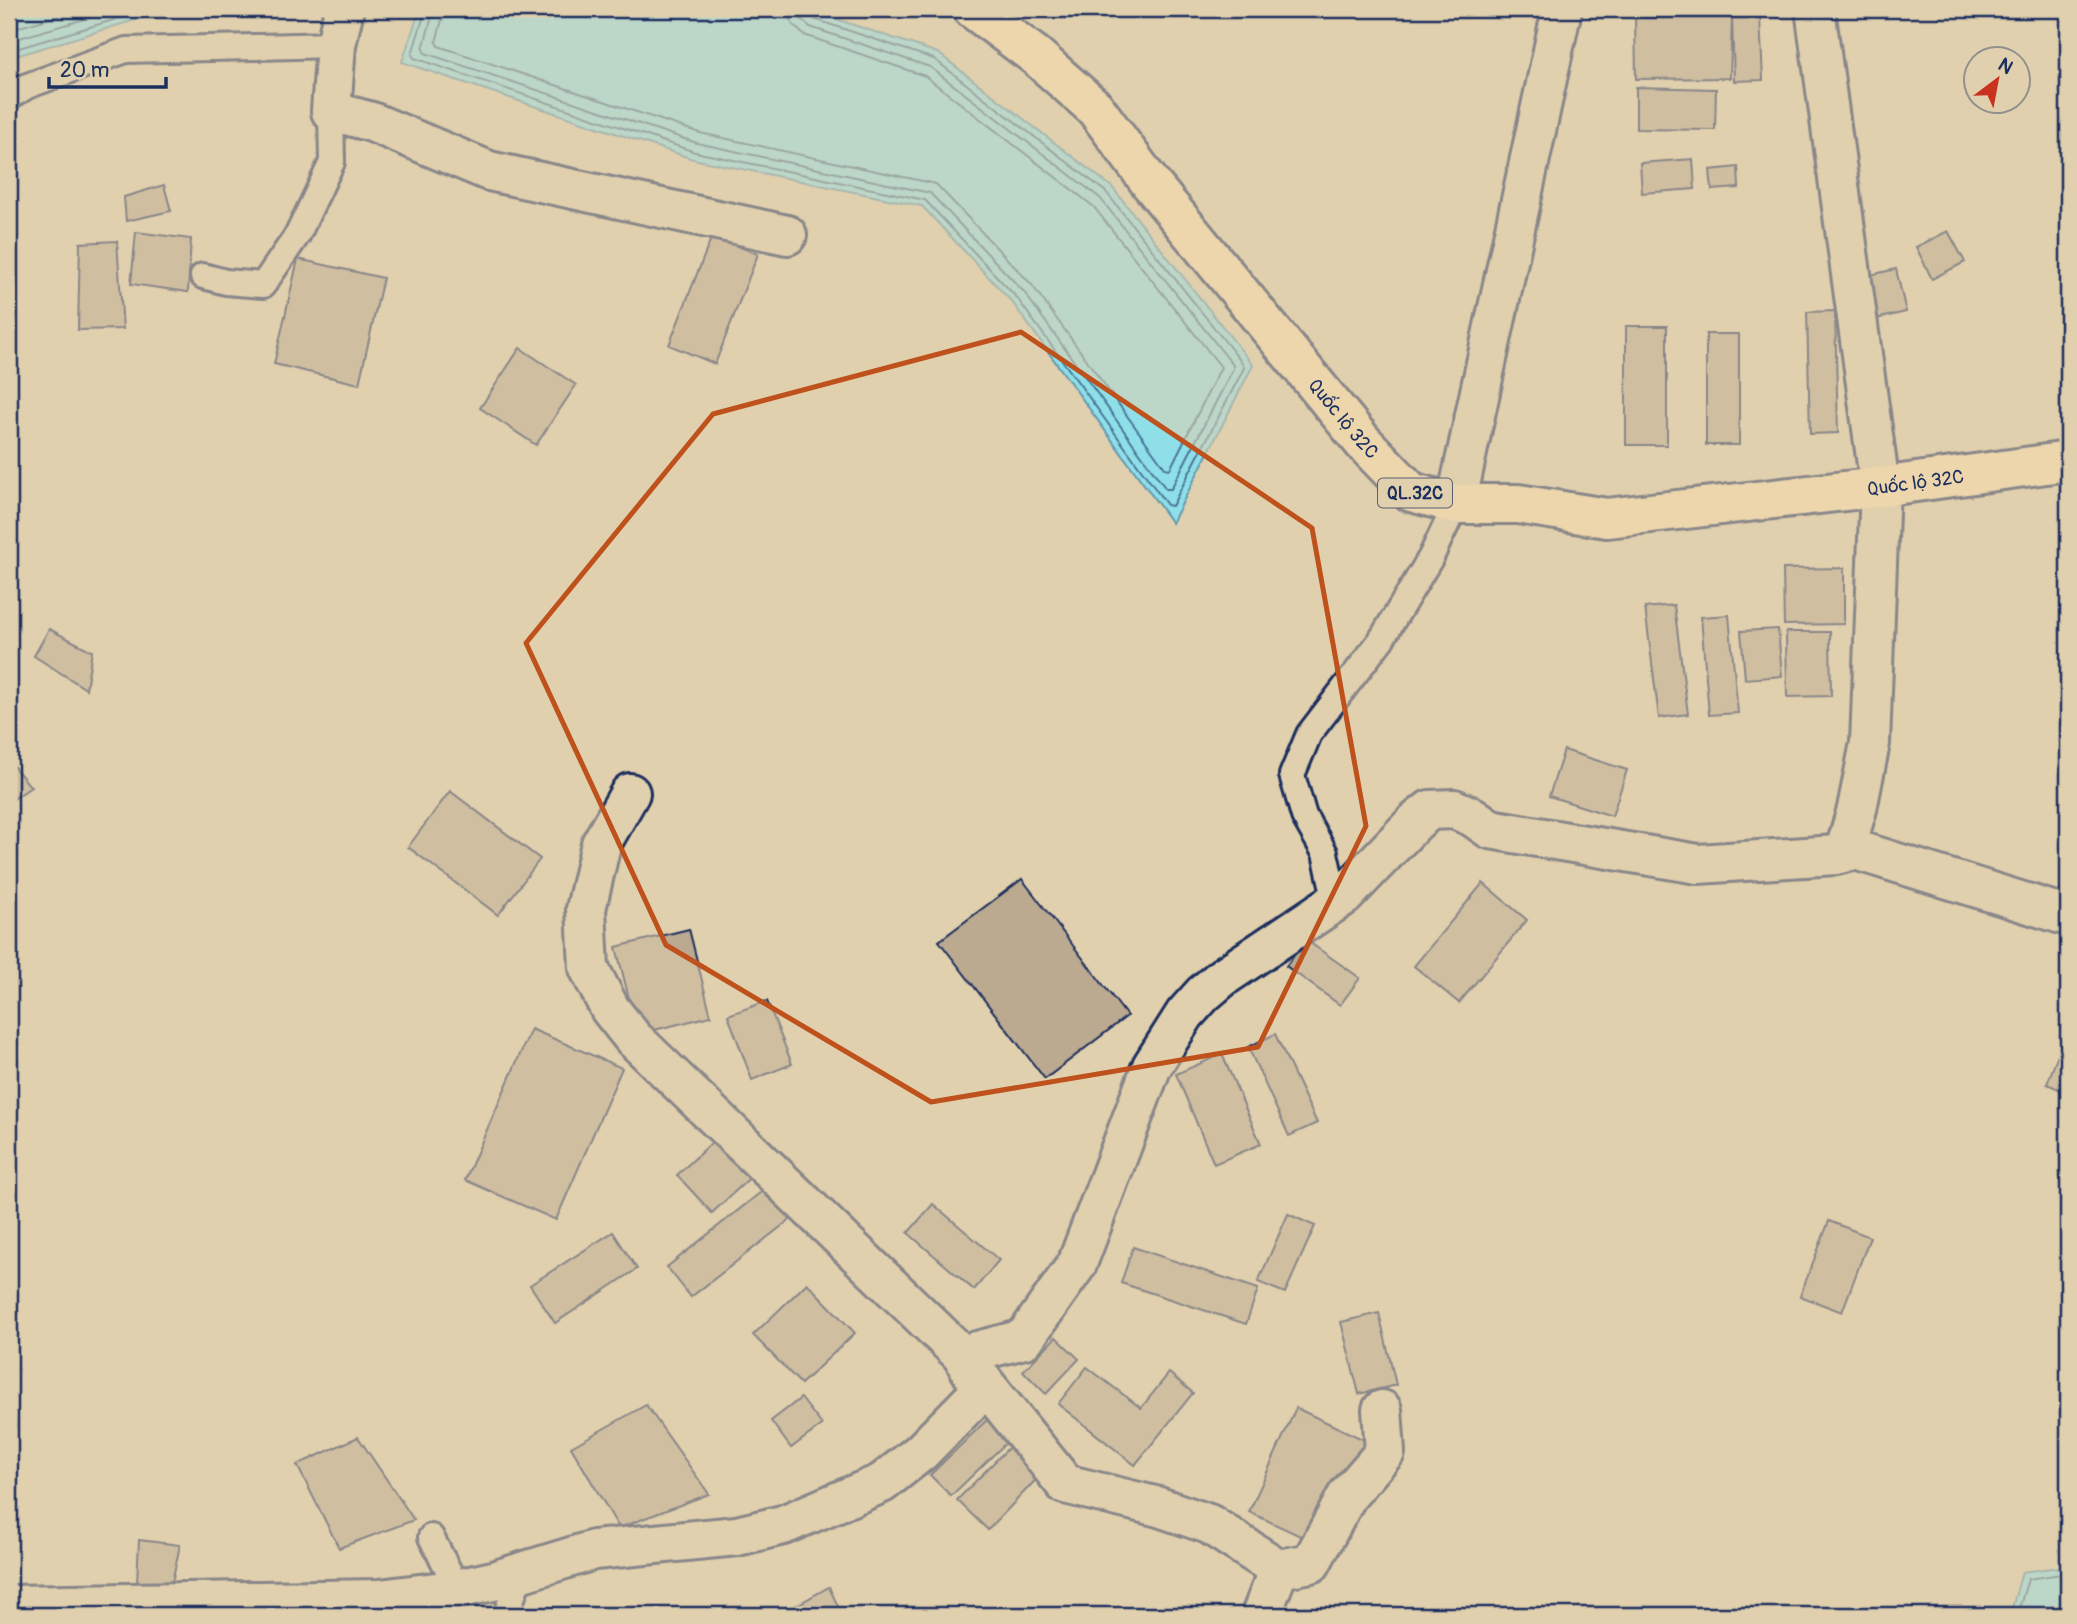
<svg xmlns="http://www.w3.org/2000/svg" width="2077" height="1624" font-family="Pangolin,sans-serif">
	<style>
		.water { fill: #8fdfe9; stroke: #6199b1; stroke-width: 2 }
		.lines { fill: none; stroke-linecap: round; stroke-linejoin: round }
		.shore { stroke: #497596; stroke-width: 2 }
		.building { fill: #bba990; stroke: #1b2f5e; stroke-width: 2 }
		.service-casing { stroke: #1b2f5e; stroke-width: 30 }
		.minor-casing { stroke: #1b2f5e; stroke-width: 44 }
		.tertiary-casing { stroke: #1b2f5e; stroke-width: 44 }
		.primary-casing { stroke: #1b2f5e; stroke-width: 44 }
		.service { stroke: #e1d0ad; stroke-width: 24 }
		.minor { stroke: #e1d0ad; stroke-width: 38 }
		.tertiary { stroke: #e1d0ad; stroke-width: 38 }
		.primary { stroke: #faddab; stroke-width: 38 }
		.marked { fill: none; stroke: #bf511c; stroke-width: 5; stroke-linejoin: round }
		.labels { text-anchor: middle; stroke-width: 5; stroke-linejoin: round; paint-order: stroke }
		.shield { fill: #e1d0ad; stroke: #565f76; stroke-width: 2 }
		.shield-label { font-size: 18px; font-weight: bold; fill: #1b2f5e }
		.street-label { font-size: 19px; fill: #1b2f5e; stroke: #e1d0ad }
	</style>
	<rect width="100%" height="100%" fill="#e1d0ad"/>
	<filter id="ink" filterUnits="userSpaceOnUse"><feTurbulence type="fractalNoise" baseFrequency=".0143" numOctaves="2"/><feDisplacementMap in="SourceGraphic" scale="14" xChannelSelector="R" yChannelSelector="G"/><feConvolveMatrix kernelMatrix="1 2 1 2 8 2 1 2 1" color-interpolation-filters="sRGB"/></filter>
	<g filter="url(#ink)">
		<g class="water">
			<path d="M9,9h163l-163,49z"/>
			<path d="M420,9h386l132,44 174,134 141,178 -81,158 -160,-221 -90,-96 -229,-47 -291,-97z"/>
			<path d="M2068,1566v49h-58l12,-43z"/>
		</g>
		<g class="lines">
			<g class="shore">
				<path d="M426,9l-14,45 2,4 281,94 230,48 92,98 150,207 5,1 72,-138 -1,-4 -137,-172 -172,-133 -120,-40 -5,-4 -1,-6"/>
				<path d="M434,9l-11,40 2,4 272,90 233,50 94,99 142,197h5l62,-120v-4l-133,-167 -170,-131 -120,-40 -9,-8 -2,-10"/>
				<path d="M445,9l-9,33 2,4 262,87 236,51 96,101 133,183 5,1 51,-102 -128,-161 -168,-130 -121,-41 -12,-11 -3,-15"/>
				<path d="M9,30l73,-21"/>
				<path d="M9,41l110,-32"/>
				<path d="M9,51l141,-42"/>
				<path d="M2017,1615l11,-36 40,-6"/>
			</g>
		</g>
		<g class="building">
			<path d="M1635,17l97,1 -2,60 -94,1z"/>
			<path d="M1760,17l3,63 -29,1 -2,-63z"/>
			<path d="M1636,87l80,2 -1,41 -79,-1z"/>
			<path d="M1693,159l2,30 -53,4 -2,-30z"/>
			<path d="M1738,167l1,21 -27,2 -2,-20z"/>
			<path d="M164,185l7,26 -45,10 -2,-24z"/>
			<path d="M1948,231l17,31 -33,17 -16,-32z"/>
			<path d="M136,232l55,7 -3,53 -57,-8z"/>
			<path d="M712,236l46,18 -43,110 -46,-19z"/>
			<path d="M117,241l6,88 -45,1 2,-87z"/>
			<path d="M298,259l85,19 -24,106 -85,-20z"/>
			<path d="M1896,269l10,43 -39,9 -10,-43z"/>
			<path d="M1835,311l3,122 -28,1 -3,-122z"/>
			<rect x="1626" y="326" width="41" height="119"/>
			<rect x="1706" y="334" width="33" height="111"/>
			<path d="M520,348l56,37 -40,60 -56,-37z"/>
			<path d="M1844,568v56l-60,1 -1,-56z"/>
			<path d="M1674,605l14,109 -29,4 -14,-110z"/>
			<path d="M1729,615l9,98 -29,2 -8,-98z"/>
			<path d="M49,629l43,22 -6,38 -52,-33z"/>
			<path d="M1778,629l4,47 -37,3 -4,-48z"/>
			<path d="M1786,632h44l1,64 -44,1z"/>
			<path d="M1564,750l63,20 -15,46 -63,-20z"/>
			<path d="M9,761l22,26 -22,15z"/>
			<path d="M450,791l90,68 -42,56 -90,-68z"/>
			<path d="M1022,879l105,137 -82,63 -106,-138z"/>
			<path d="M1483,883l44,37 -68,83 -45,-37z"/>
			<path d="M689,929l22,87 -73,18 -22,-87z"/>
			<path d="M1306,940l54,38 -20,27 -54,-39z"/>
			<path d="M767,1001l25,63 -40,16 -24,-65z"/>
			<path d="M2068,1028v65l-21,-9z"/>
			<path d="M531,1029l91,39 -66,152 -91,-40z"/>
			<path d="M1275,1034l42,89 -28,13 -41,-89z"/>
			<path d="M1222,1054l39,90 -47,20 -38,-90z"/>
			<path d="M723,1132l35,38 -46,43 -35,-38z"/>
			<path d="M780,1177l25,31 -114,89 -24,-30z"/>
			<path d="M933,1204l66,56 -25,30 -66,-57z"/>
			<path d="M1288,1214l27,12 -30,67 -27,-11z"/>
			<path d="M1829,1221l41,16 -28,75 -42,-16z"/>
			<path d="M613,1232l24,37 -82,54 -25,-38z"/>
			<path d="M1133,1247l125,42 -12,35 -125,-41z"/>
			<path d="M807,1283l48,50 -54,51 -48,-49z"/>
			<path d="M1379,1313l17,72 -37,9 -18,-72z"/>
			<path d="M1056,1337l23,22 -33,35 -23,-23z"/>
			<path d="M1087,1367l54,41 28,-35 24,20 -58,72 -77,-61z"/>
			<path d="M801,1398l21,27 -31,23 -20,-27z"/>
			<path d="M646,1405l63,89 -90,34 -48,-81z"/>
			<path d="M1296,1408l75,35 -47,104 -75,-35z"/>
			<path d="M994,1413l20,22 -63,61 -21,-21z"/>
			<path d="M358,1437l56,83 -75,28 -42,-83z"/>
			<path d="M1017,1439l30,29 -59,62 -31,-30z"/>
			<path d="M139,1540l41,5 -9,42 -34,-4z"/>
			<path d="M829,1587l13,28h-49l-3,-6z"/>
		</g>
		<g class="lines">
			<defs>
				<g id="service">
					<path d="M9,97l18,-11 99,-36 210,-5"/>
					<path d="M203,276l23,6 37,3 35,-51 34,-72 -1,-51"/>
					<path d="M1336,903l-11,-50 -21,-37 -12,-41 17,-41 72,-94 50,-83 25,-53"/>
					<path d="M431,1537l27,52"/>
					<path d="M506,1615l15,-43"/>
				</g>
				<g id="minor">
					<path d="M344,9l-8,36 -5,66 41,11 117,49 298,64"/>
					<path d="M630,793l-29,51 -15,65 3,59 21,41 23,29 329,317 103,129 94,23 50,17 70,45 32,-6 36,-67 38,-44 -3,-42"/>
					<path d="M1846,847l222,69"/>
					<path d="M9,1605l370,-6 73,-9 41,-9 101,-31 143,-14 46,-11 99,-42 39,-31 61,-62 -20,-35 62,-16 53,-75 75,-198 33,-52 18,-20 20,-17 121,-81 71,-74 15,-12 24,-1 19,8 17,12 208,35 138,-9 18,-5 -8,-3 11,-38 13,-66 10,-256 -65,-478"/>
					<path d="M1261,1615l18,-46"/>
				</g>
				<path id="tertiary" d="M1456,504l106,-495"/>
				<g id="primary">
					<path id="s1" d="M973,9l63,47 59,52 56,76 212,258 48,50 45,12h62l89,14 273,-31 188,-26"/>
				</g>
			</defs>
			<use href="#service" class="service-casing"/>
			<use href="#minor" class="minor-casing"/>
			<use href="#tertiary" class="tertiary-casing"/>
			<use href="#primary" class="primary-casing"/>
			<use href="#service" class="service"/>
			<use href="#minor" class="minor"/>
			<use href="#tertiary" class="tertiary"/>
			<use href="#primary" class="primary"/>
		</g>
	</g>
	<path d="M0 0H2077V1624H0ZM1021,332l291,196 54,298 -108,221 -327,55 -265,-157 -140,-302 187,-229z" fill="#e1d0ad" fill-opacity=".55" fill-rule="evenodd"/>
	<path class="marked" d="M1021,332l291,196 54,298 -108,221 -327,55 -265,-157 -140,-302 187,-229z"/>
	<g class="labels">
		<rect class="shield" x="1378" y="478.5" width="74" height="29" rx="5"/>
		<g class="shield-label">
			<text x="1415" y="499">QL.32C</text>
		</g>
		<g class="street-label">
			<text dy="7" stroke="none"><textPath href="#s1" startOffset="555">Quốc lộ 32C</textPath></text>
			<text dy="7" stroke="none"><textPath href="#s1" startOffset="1164">Quốc lộ 32C</textPath></text>
		</g>
	</g>
	<rect width="2077" height="1624" fill="none" stroke="#e1d0ad" stroke-width="35"/>
	<rect x="18" y="18" width="2042" height="1589" fill="none" stroke="#1b2f5e" stroke-width="2.5" filter="url(#ink)"/>
	<g transform="translate(1997 80) rotate(32)"><circle r="33" fill="#e1d0ad" stroke="#92908d" stroke-width="2"/>
	<path d="M0-5L12 26L0 18L-12 26Z" fill="#c8321e"/>
	<text y="-10" font-size="19" font-weight="bold" text-anchor="middle" fill="#1b2f5e">N</text>
	</g>
	<path d="M49 77v10h117v-10" fill="none" stroke="#1b2f5e" stroke-width="3.5"/>
	<text x="60" y="77" font-size="21" fill="#1b2f5e" stroke="#e1d0ad" stroke-width="5" paint-order="stroke">20 m</text>
</svg>
